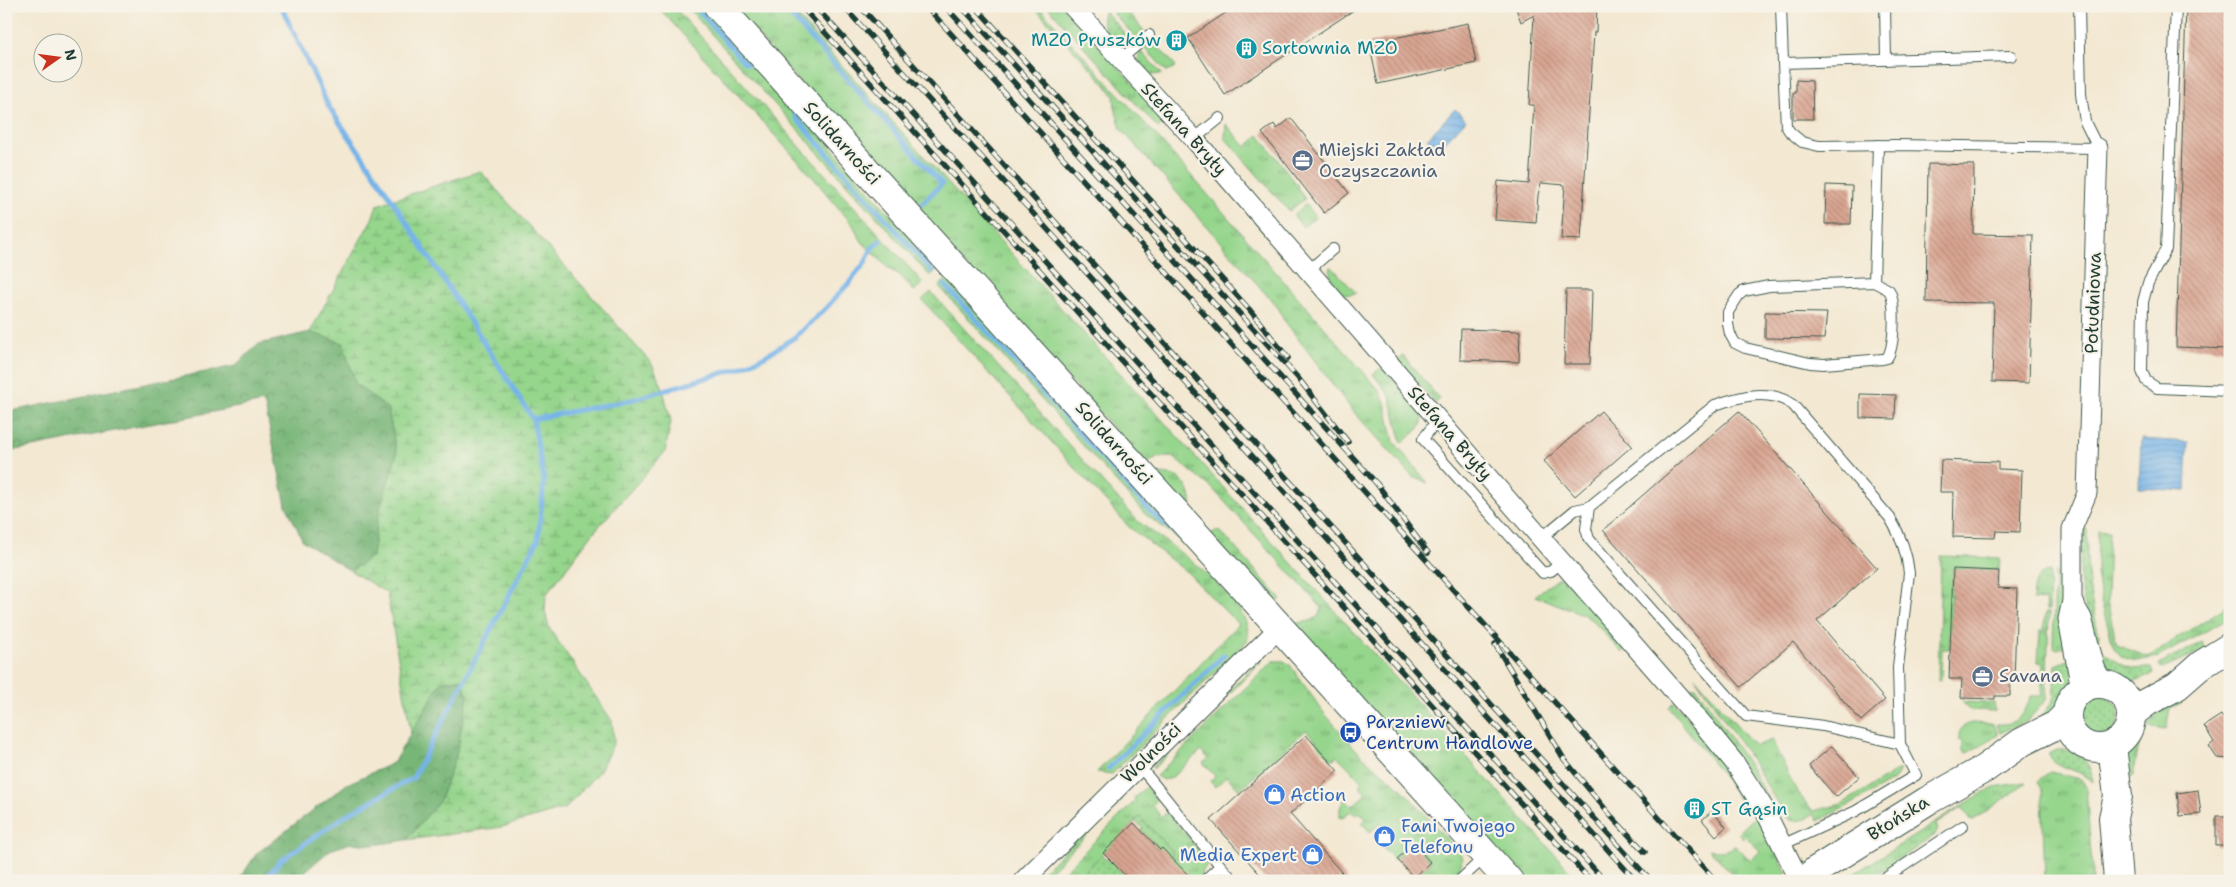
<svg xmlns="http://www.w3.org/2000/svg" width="2236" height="887" font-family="'Shantell Sans',sans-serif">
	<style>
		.grass { fill: url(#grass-tufts); stroke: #5a8960 }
		.forest { fill: url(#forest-crowns); stroke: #4c7a56 }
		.wetland { fill: url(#wetland-marsh); stroke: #5a8960 }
		.garden { fill: url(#garden-dots); stroke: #5a8960 }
		.water { fill: url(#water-rules); stroke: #4a788e }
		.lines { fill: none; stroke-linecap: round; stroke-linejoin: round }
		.stream { stroke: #76b4e9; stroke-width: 5 }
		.building { fill: url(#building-back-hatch) }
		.lane-casing { stroke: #3f574c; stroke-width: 12 }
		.street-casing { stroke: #3f574c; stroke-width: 21 }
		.secondary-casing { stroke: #3f574c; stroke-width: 30 }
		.lane { stroke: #fff; stroke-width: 10 }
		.street { stroke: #fff; stroke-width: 19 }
		.secondary { stroke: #fff; stroke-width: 28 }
		.rail-casing { stroke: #1f3d34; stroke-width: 5.5 }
		.rail { stroke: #f7f3e8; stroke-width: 4; stroke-dasharray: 11; stroke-linecap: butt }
		.labels { text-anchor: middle; stroke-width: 4.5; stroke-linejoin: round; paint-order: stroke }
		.culture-label { font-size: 18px; fill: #0d838f; stroke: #f7f3e8; text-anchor: start }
		.street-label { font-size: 18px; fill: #1f3d34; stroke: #f7f3e8 }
		.service-label { font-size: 18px; fill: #4e5e75; stroke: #f7f3e8; text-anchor: start }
		.transit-label { font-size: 18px; fill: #164399; stroke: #f7f3e8; text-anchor: start }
		.shop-label { font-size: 18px; fill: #366cbe; stroke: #f7f3e8; text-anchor: start }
	</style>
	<defs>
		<pattern id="grass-tufts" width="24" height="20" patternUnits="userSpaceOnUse" patternTransform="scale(1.25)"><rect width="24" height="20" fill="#95d58c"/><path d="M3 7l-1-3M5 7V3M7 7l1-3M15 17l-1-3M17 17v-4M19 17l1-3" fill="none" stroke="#79ae73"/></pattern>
		<pattern id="forest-crowns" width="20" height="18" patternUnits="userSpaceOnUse" patternTransform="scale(1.25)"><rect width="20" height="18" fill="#78b678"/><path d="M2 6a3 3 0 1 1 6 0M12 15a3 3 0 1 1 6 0" fill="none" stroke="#629563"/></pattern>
		<pattern id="wetland-marsh" width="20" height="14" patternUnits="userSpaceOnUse" patternTransform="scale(1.25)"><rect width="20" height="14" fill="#95d58c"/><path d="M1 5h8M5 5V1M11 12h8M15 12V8" fill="none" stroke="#79ae73"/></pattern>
		<pattern id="garden-dots" width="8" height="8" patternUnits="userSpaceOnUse" patternTransform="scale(1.25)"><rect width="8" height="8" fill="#95d58c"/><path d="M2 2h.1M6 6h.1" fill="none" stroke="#79ae73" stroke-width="1.8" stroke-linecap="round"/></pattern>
		<pattern id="water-rules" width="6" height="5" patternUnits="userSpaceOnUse" patternTransform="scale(1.25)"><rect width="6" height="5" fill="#76b4e9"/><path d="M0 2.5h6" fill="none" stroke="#6094be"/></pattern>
		<pattern id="building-back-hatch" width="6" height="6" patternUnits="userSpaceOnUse" patternTransform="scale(1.25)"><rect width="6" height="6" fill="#daa592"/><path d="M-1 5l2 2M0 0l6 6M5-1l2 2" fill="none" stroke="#b08878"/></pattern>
	</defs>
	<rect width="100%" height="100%" fill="#f7f3e8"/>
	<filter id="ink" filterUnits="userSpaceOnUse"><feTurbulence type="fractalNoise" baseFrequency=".02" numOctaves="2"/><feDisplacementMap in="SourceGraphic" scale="10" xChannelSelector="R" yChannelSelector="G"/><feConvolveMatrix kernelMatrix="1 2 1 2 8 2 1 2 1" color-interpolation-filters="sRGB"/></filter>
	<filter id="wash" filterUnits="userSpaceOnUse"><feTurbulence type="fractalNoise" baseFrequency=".0096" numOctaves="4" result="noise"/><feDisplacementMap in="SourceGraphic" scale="20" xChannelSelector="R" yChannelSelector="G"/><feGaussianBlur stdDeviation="1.12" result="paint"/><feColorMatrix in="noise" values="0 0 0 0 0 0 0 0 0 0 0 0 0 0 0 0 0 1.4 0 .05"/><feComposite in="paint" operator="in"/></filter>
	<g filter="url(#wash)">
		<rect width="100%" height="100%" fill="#f3e8d2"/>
		<g class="grass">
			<path d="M657,6h16l250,277 -9,8 -15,-17 -9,-4 -28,-28 -9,-17 -44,-52z"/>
			<path d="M686,6h21l231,263 -8,7z"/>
			<path d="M731,6h57l791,875h-57l-231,-256c13,-5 26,0 31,-17l-110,-120 -39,-31h-14l-13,7z"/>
			<path d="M1033,6h5l114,125 228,260 5,11 9,40 34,41 -15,-6 -61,-67 -68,-90 -5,-11 -158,-180 -6,-21 -1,-12 -8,-11z"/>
			<path d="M1047,6h15l104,113v3l-8,6z"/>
			<path d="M1116,6h11l2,2 -2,2 17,21 -8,7 -23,-25z"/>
			<path d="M1152,40l24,26 -9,6 -23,-25z"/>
			<path d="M1226,124l20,23 13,-12 39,51 -1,1 8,12 -16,12 -64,-73z"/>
			<path d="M1306,204l10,13 -13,10 -10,-12z"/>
			<path d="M1331,266l25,27c-19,6 -30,-9 -25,-27z"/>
			<path d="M947,279l262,282 -64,-47 -206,-228z"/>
			<path d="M931,292l202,224 7,7c27,20 119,80 107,118l-135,133 -15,-2 141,-148 -50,-51 -59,-46 -207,-227z"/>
			<path d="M1403,356l37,43 -4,4 -38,-42z"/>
			<path d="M1382,367l41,47c2,14 -12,21 -21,29l-12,-47 -17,-22z"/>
			<path d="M1163,474c22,0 31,19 28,40l-35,-38z"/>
			<path d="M2098,530l11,1 -2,70 10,44 31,12 82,-53v14l-72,39 -22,4 -14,-4 -8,-9 -13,-47 -4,-29z"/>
			<path d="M1216,531l5,1 60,67 -8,7 -64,-71z"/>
			<path d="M1941,556l59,2 -1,12 -46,-2 -4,81h-7l-1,31h-3z"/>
			<path d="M2050,572l-1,38h-3l-1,-9 -12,-1c1,-13 1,-27 17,-28z"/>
			<path d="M2055,572l7,8v30l6,36 -11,3 -4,-3z"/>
			<path d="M1558,578h6l62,69 -4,6 -28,-31 -11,-8 -48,-18z"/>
			<path d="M2045,613h4l-3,87 -19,21 -27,12 -3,-9c18,2 30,-10 33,-28h12l1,-33 -5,-1 2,-31h4z"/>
			<path d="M1261,659v3l-108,107v-3z"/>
			<path d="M2071,659l1,26c-10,17 -21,27 -36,39l17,-23 3,-36z"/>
			<path d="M1273,661h11l6,4 34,48 37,42 42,35 58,65c4,12 -7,18 -15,26h-44l6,-6 5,4 18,-17 -17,-18 -20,16 -10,-12 10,-10 -13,-15 -11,9 -8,-9 4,-4 -7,-7 -4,3 -4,-4 -9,7 -2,-1v-9l4,-9 8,7 14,-12 -7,-8 3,-5 -25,-25 -5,4 -26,-30 -67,60 -12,-14 -12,11 -5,-6 5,-5 -12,-13 5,-4 -7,-8 -30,27 -8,2 -7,-4z"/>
			<path d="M1695,677l60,69 17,-6 25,52 16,19 29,-7 58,-35 -4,9 -44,26 -34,17 -4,-7c-11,5 -20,12 -30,1l-29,-50z"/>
			<path d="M1692,687h4l57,84 15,28 -82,-107z"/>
			<path d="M2179,700l2,3 -11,5 -4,21 -19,-3 11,-13z"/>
			<path d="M1674,702l55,67 25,38 -6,2 -5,-3 -25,-37 -49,-62z"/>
			<path d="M1962,702l32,1 1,8 -25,-1z"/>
			<path d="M2139,721l5,1 -11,53 -4,3 -6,-30 10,-13z"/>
			<path d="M1971,723l23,1 4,11 -31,18 -4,-2v-10l-4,-1c-1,-9 3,-14 12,-17z"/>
			<path d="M2050,772l31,7 5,8 7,94h-48l-3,-90 -5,-10z"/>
			<path d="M2026,782l1,1 -55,38 -10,-14 -26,17 2,6 -3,5 -67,46h-12l-4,-6 132,-83 16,-6z"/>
			<path d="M1146,787l11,13 -5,5 9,12 6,-5 38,45 2,8 -6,8 7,8h-17l2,-2 -7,-6 -7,7 -16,-18 10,-10 -33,-35 -65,64h-20l80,-80 -1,-3z"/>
			<path d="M1120,796l2,4 -82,81h-6z"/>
			<path d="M1757,815l30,58 -9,8h-39l-30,-32c10,4 16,2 26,-3l16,15 9,-10 -15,-15 -2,2 -5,-5z"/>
		</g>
		<g class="forest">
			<path d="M310,332l33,11 13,41 32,25 9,45 -18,57 -7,45 -21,15 -48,-30 -17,-36 -22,-103 -258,50v-40l229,-46 24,-22z"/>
			<path d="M462,678l6,18 -12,60 -16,44 -33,40 -34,5 -22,-2 -21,7 -36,31h-56l19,-28 90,-69 46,-21 48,-81z"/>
		</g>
		<path class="wetland" d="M480,171l172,193 10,22 9,35 -6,31 -72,81 -47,62 -1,16 4,17 63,93 2,21 -14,28 -34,38 -64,19 -95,13 33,-40 16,-44 12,-60 -6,-18 -21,4 -30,51 -24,-140 -36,-22 21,-15 7,-45 18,-57 -9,-45 -32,-25 -13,-41 -33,-11 62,-113 5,-14z"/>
		<g class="garden">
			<path d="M1105,11l27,31c-16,9 -36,-15 -27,-31z"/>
			<path d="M1141,51l21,23 -12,1 -8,-5 -4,-11z"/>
			<path d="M2081,529h6c-1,42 2,66 12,106l-1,4 -4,1 -10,-37 -4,-24z"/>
			<path d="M2202,642l5,8 -45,19 -3,-4z"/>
			<path d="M2097,653h8c18,12 22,19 47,14l2,6c-27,17 -44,5 -57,-20z"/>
			<circle cx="2099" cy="716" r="20"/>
			<path d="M2057,750c22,-2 34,12 36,32 -12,-14 -35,-11 -45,-28z"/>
			<path d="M1140,817l33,35 -3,4 -8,-7 -2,1 -19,-20 2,-1 -8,-8z"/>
			<path d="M1101,855l8,7 2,-1 18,20h-50l-2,-2z"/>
		</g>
		<g class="water">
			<path d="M1455,109l11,11 -28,29 -11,-10z"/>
			<path d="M2141,439l47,3 -2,49 -47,-3z"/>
		</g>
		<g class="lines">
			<g class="stream">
				<path d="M695,6l49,56 8,2 4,4"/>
				<path d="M782,6l160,178 -20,19"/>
				<path d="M792,107l4,11 136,153"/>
				<path d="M945,285l207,228 25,20"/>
				<path d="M533,419l94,-18 113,-33 25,-12 29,-18 32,-30 24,-26 15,-19 7,-15 8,-7"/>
				<path d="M1109,768l115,-113"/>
				<path d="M263,881l18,-21 67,-46 65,-36 125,-238 6,-60 -11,-61 -142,-221 -62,-91 -48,-101"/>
			</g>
		</g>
		<g id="blocks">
			<g class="building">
				<path d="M1236,6h124l-135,89 -37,-57z"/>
				<path d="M1515,6h82l-1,26h-2l-13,208 -20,-1 4,-54 -24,-2 -3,12 -2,28 -41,-3 3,-39 31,3 5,-79h-5l5,-90 -13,7z"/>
				<path d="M2186,6h44v343l-54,-2z"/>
				<path d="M1468,23l8,40 -98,21 -9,-41z"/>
				<path d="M1796,80l16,1 1,38h-20v-26h3z"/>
				<path d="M1291,118l58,75 -25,20 -62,-80 12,-9 3,5z"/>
				<path d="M1928,164l46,1 -1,69 60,1 -4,148 -37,-1 2,-79 -68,-1z"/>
				<path d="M1826,185l26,1 -1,38h-26z"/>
				<path d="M1566,290h26l-2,74h-26z"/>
				<path d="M1765,312l62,1 -3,26 -59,-1z"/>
				<path d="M1461,329l59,2 -1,31 -59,-2z"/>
				<path d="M1860,394l36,1 -1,24 -35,-1z"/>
				<path d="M1601,411l31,35 -57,50 -31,-35z"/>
				<path d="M1739,411l138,157 -60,53 68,79 -24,21 -68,-79 -52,45 -138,-157z"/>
				<path d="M1941,460l57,2v7l24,1 -2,62 -24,-1 -1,7 -42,-1 1,-45h-14z"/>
				<path d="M1953,569l46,2 -1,17 19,1 -3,93 -4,-1v15h-15v3l-34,-1 1,-19h-13z"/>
				<path d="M2221,715l9,13v31l-13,-1 -8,-12 5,-4 -10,-16z"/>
				<path d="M1306,735l32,36 -48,43 59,67h-83l-55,-61z"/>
				<path d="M1832,746l27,31 -23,20 -27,-31z"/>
				<path d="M2198,790l3,24 -21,2 -3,-23z"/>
				<path d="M1712,811l14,16 -10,9 -14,-16z"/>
				<rect x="2216" y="816" width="14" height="30"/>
				<path d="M1134,823l26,27 2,-2 32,33h-63l-28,-28z"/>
				<path d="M1414,844l16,18 -16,16 -17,-19z"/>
			</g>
		</g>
	</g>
	<g filter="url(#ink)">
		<use href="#blocks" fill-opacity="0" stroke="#3f574c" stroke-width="1"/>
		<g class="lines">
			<defs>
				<g id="lane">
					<path d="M1781,6l2,57"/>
					<path d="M1885,6l1,54"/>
					<path d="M2176,6l-10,243 -18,34 -5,19 -1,69 4,10 11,7 73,3"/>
					<path d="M2011,56l-228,7 3,63 4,6 12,10 17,4 76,-1 203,3 -13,-26 -4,-28 -2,-88"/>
					<path d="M1121,59l28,-24"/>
					<path d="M1194,139l26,-21"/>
					<path d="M1309,270l24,-21"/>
					<path d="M1874,282l15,8c7,11 6,57 -2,68l-4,1 -59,5 -14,-1 -65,-15 -10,-5 -5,-9 -2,-10v-12l11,-17 5,-4 25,-5 105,-4 4,-137"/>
					<path d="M1438,419l-15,20 120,134 8,-2 11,-9"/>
					<path d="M1541,538l34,-28 14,-3"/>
					<path d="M1139,766c33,38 61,78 95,115"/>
					<path d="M1782,845l74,-34 60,-36 -16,-31 -2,-77 11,-94c-2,-21 -8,-37 -19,-55l-97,-113c-23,-17 -53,-9 -78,0l-126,102 -3,22 3,10 157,177 77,10 77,18"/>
					<path d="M1207,878l13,-12"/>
					<path d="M1459,881l27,-25"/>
					<path d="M1881,881l82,-55"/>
				</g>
				<g id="street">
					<path d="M1072,6l122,133 512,589 28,34 29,45 37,74"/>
					<path d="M2072,601l10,17 13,49 8,17"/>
					<path d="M2081,689l-13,-70 4,-18v-72l15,-36 11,-345"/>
					<path d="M1023,881l257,-254"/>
				</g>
				<g id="secondary">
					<path d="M718,6l791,875"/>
					<circle cx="2099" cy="716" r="32"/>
					<path d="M2131,714l16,-12 30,-16 24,-21 29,-18"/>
					<path d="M2112,746l6,50 -5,22 5,63"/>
					<path d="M1815,871l112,-70 57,-32 38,-27 34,-17 10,-10"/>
				</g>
			</defs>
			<use href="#lane" class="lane-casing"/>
			<use href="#street" class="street-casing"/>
			<use href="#secondary" class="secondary-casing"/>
			<use href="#lane" class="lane"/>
			<use href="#street" class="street"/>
			<use href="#secondary" class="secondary"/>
			<defs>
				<g id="rail">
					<path d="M801,6l790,875"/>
					<path d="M815,6l790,875"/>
					<path d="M843,6l187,204 606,671"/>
					<path d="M860,6l791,875"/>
					<path d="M926,6l790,875"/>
					<path d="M945,6l432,478 51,69"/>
					<path d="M961,6l337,372 50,64"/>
					<path d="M975,6l274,303 39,49"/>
					<path d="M1495,644l69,115 47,57 34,36"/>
				</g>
			</defs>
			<use href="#rail" class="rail-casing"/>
			<use href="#rail" class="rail"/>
		</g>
	</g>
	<defs>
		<symbol id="building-disc" viewBox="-11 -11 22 22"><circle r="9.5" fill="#0f9aa8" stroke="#f7f3e8"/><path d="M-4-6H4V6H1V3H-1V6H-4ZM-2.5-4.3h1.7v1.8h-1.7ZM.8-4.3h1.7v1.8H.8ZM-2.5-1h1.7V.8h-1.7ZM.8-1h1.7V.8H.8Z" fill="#fff"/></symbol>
		<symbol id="office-disc" viewBox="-11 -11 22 22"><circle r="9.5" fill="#5c6f8a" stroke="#f7f3e8"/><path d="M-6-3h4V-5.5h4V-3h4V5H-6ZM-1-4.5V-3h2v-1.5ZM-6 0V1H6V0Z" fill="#fff"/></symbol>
		<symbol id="bus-disc" viewBox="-11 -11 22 22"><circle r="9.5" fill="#1a4fb4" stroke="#f7f3e8"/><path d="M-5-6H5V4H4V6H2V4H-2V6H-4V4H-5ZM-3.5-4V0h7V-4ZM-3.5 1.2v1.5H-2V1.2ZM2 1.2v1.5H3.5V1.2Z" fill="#fff"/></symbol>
		<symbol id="shop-disc" viewBox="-11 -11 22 22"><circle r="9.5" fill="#3f7fe0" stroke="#f7f3e8"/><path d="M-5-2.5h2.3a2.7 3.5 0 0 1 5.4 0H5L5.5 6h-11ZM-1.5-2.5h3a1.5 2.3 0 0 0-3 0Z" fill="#fff"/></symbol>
	</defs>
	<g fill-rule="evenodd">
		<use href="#building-disc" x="1164" y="28" width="25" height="25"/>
		<use href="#building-disc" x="1234" y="36" width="25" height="25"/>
		<use href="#office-disc" x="1290" y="148" width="25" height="25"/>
		<use href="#office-disc" x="1970" y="664" width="25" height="25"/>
		<use href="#bus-disc" x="1338" y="720" width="25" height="25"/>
		<use href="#shop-disc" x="1262" y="782" width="25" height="25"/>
		<use href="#building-disc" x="1682" y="796" width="25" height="25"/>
		<use href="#shop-disc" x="1372" y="824" width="25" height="25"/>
		<use href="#shop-disc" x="1300" y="842" width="25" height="25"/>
	</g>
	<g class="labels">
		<g class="culture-label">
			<text x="1161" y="46" text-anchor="end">MZO Pruszków</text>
			<text x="1262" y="54">Sortownia MZO</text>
			<text x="1711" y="815">ST Gąsin</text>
		</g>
		<g class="street-label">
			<text transform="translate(1184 129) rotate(48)" y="6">Stefana Bryły</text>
			<text transform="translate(842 143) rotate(48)" y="6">Solidarności</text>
			<text transform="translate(2093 303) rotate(-88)" y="6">Południowa</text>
			<text transform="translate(1450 433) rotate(49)" y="6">Stefana Bryły</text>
			<text transform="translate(1114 443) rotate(48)" y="6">Solidarności</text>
			<text transform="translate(1151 753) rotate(-45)" y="6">Wolności</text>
			<text transform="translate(1898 818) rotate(-32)" y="6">Błońska</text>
		</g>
		<g class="service-label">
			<text x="1319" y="156">Miejski Zakład<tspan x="1319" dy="21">Oczyszczania</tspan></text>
			<text x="1999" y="682">Savana</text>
		</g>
		<g class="transit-label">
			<text x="1366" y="728">Parzniew<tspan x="1366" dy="21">Centrum Handlowe</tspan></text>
		</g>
		<g class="shop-label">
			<text x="1290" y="801">Action</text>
			<text x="1401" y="832">Fani Twojego<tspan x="1401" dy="21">Telefonu</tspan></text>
			<text x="1297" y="861" text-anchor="end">Media Expert</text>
		</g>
	</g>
	<rect width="2236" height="887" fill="none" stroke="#f7f3e8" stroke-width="25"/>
	<g transform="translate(58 58) rotate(76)"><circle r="24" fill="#f7f3e8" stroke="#a1aaa0"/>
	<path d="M0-4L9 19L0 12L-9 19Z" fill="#c8321e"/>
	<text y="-8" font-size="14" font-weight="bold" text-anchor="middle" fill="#1f3d34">N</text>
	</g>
</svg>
